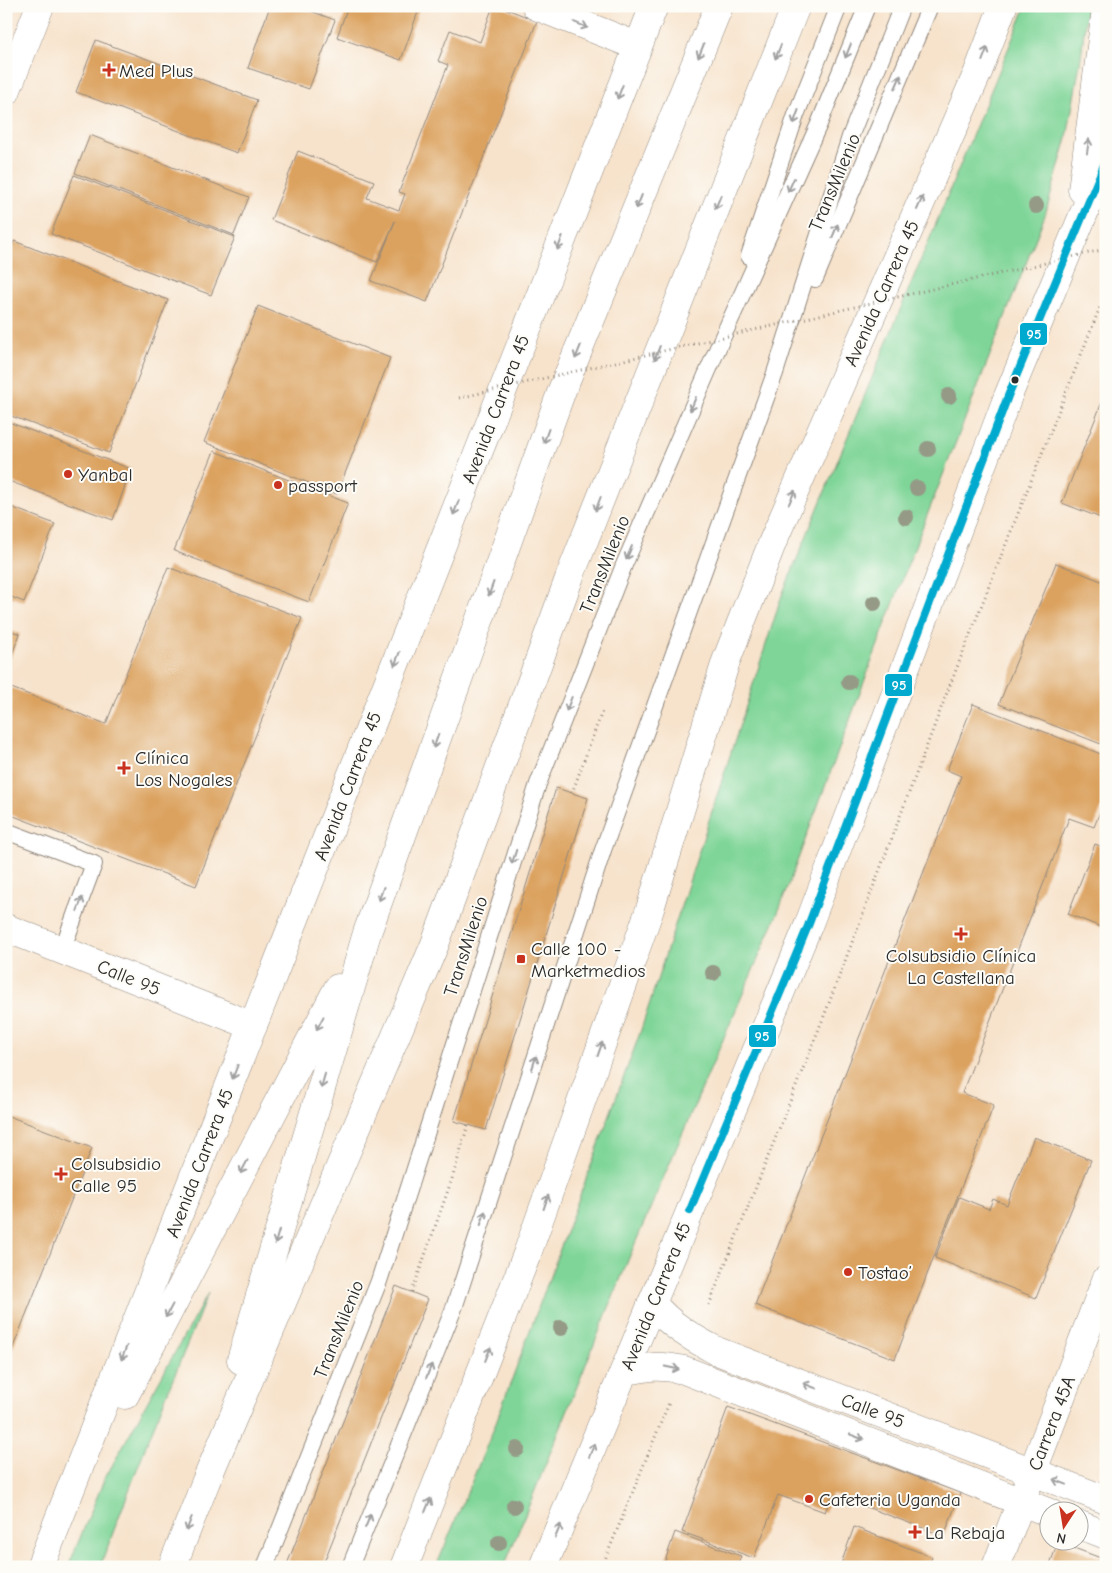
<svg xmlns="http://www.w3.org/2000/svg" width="1112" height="1573" font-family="'Comic Neue',sans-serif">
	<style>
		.green { fill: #7fd598; stroke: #558062 }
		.building { fill: #dba25f }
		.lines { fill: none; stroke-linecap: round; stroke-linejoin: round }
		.lane-casing { stroke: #91877c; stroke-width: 18 }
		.street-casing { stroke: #91877c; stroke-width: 29 }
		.secondary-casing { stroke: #91877c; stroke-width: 29 }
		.highway-casing { stroke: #91877c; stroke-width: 29 }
		.path { stroke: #91877c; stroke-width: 3; stroke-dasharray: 1 4; stroke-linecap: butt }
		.lane { stroke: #fff; stroke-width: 16 }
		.street { stroke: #fff; stroke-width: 28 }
		.secondary { stroke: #fff; stroke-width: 28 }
		.highway { stroke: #fff; stroke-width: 28 }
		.path-bridge { stroke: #91877c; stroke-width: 3; stroke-dasharray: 1 4; stroke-linecap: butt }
		.bus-1-casing { stroke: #fdfcf7; stroke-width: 11 }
		.bus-1 { stroke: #00a9ce; stroke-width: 8 }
		.tree { fill: #959a86 }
		.oneway { stroke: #a0a0a0 }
		.poi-dot { fill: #c8321e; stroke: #fdfcf7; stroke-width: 2 }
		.bus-dot { fill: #2b2b2b; stroke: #fdfcf7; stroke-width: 2 }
		.labels { text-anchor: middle; stroke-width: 4; stroke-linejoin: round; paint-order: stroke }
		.poi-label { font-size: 19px; fill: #2b2b2b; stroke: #fdfcf7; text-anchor: start }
		.street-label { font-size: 19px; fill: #2b2b2b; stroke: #fdfcf7 }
		.line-badge { stroke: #fdfcf7; stroke-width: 2 }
		.badge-label { font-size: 14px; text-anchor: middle; font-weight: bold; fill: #fff }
	</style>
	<rect width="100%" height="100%" fill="#fdfcf7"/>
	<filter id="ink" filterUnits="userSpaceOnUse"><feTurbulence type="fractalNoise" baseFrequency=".02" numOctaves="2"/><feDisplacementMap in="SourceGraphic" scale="10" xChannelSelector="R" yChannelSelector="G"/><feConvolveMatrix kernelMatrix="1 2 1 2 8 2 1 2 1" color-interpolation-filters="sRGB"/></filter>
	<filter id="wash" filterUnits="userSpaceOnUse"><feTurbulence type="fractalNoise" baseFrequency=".0096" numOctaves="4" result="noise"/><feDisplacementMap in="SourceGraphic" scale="20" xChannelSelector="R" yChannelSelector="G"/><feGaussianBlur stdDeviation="1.12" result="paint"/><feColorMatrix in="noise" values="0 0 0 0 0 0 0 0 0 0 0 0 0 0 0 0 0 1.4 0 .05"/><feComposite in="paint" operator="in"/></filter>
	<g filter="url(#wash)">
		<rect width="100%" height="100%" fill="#f7e3cc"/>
		<g class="green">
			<path d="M1026,6h61l-6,51 -14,81 -22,77 -137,349 -129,346 -148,343 -127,314h-68l56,-134 148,-400 142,-438z"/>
			<path d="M208,1293l-61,150 -47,124h-32l36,-87z"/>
		</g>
		<g id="blocks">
			<g class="building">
				<path d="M270,6h27l38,14 -26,69 -61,-21z"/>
				<path d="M348,6h64l7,3 -18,51 -64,-23z"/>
				<path d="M493,6h6l38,15 -110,281 -56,-21 24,-60 -18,41 -106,-42 27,-69 76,30 -7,17 32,12 6,-16 -6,-2 49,-127 -10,-4 12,-31 30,12z"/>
				<path d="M96,40l161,60 -20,53 -161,-61z"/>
				<path d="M90,135l159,62 -15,38 -159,-62z"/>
				<path d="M74,175l161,62 -24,58 -160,-61z"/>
				<path d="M14,241l154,59 -59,153 -103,-39v-152z"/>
				<path d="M258,306l132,52 -53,136 -133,-52z"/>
				<path d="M1106,392v128l-44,-17z"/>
				<path d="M6,421l125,48 -18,51 -107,-40z"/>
				<path d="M214,451l134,52 -39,99 -135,-51z"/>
				<path d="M6,505l49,19 -31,78 -18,-7z"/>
				<path d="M1056,563l50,20v163l-107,-42z"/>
				<path d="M168,567l134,51 -106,268 -190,-73v-127l100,38z"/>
				<path d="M6,629l14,5 -14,35z"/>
				<path d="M973,704l133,52v41l-12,30 -25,-9 -107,275 32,12 -53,133 -46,121 -140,-54 206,-529 -14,-6z"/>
				<path d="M556,788l32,10 -102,332 -32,-9z"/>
				<path d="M1095,844l11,4v81l-38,-15z"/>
				<path d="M6,1115l86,33 -86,217z"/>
				<path d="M1034,1137l57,23 -55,138 -101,-40 24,-61 30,12 4,-10 14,6z"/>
				<path d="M396,1286l32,13 -106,268h-36z"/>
				<path d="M728,1407l232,86 -16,43 -112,-42 -7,18 -47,-17 -24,63 -72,-26z"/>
				<path d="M854,1527l78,30 -3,10h-89z"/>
				<path d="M675,1532l66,24 -4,11h-74z"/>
				<path d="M1058,1542l48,18v7h-57z"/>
			</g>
		</g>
	</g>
	<g filter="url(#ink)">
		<use href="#blocks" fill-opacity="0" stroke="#91877c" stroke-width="1"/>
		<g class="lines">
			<defs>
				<g id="lane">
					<path d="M749,256l47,-141 43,-109"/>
					<path d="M815,279l115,-273"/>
					<path d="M6,831l88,33 -32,86"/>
					<path d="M265,1567l114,-286 159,-497 86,-219 96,-222 99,-219 48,-118"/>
					<path d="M350,1567l104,-259 149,-458 172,-477 75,-236 52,-131"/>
				</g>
				<g id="street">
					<path d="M6,92l34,-86"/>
					<path d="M6,928l247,98"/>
					<path d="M996,1567l110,-287"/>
				</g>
				<g id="secondary">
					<path d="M536,6l101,40"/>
					<path d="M652,1303c18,22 40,35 65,48l389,149"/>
					<path d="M624,1372c25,-6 35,-7 60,-2l366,143"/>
					<path d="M1080,1525l26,10"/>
				</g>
				<g id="highway">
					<path d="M1082,190l24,-181"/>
					<path d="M241,1360l126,-427 195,-543 157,-384"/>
					<path d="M125,1395l213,-407"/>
					<path d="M40,1567l614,-1561"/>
					<path d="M172,1567l34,-86 229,-537 135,-368 226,-570"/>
					<path d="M404,1567l123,-313 123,-345 76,-248 47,-120 205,-469 25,-66"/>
					<path d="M543,1567l265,-641 200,-530 98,-236"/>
				</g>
			</defs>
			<use href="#lane" class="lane-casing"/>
			<use href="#street" class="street-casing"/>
			<use href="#secondary" class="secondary-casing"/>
			<use href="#highway" class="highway-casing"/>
			<g class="path">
				<path d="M572,793l31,-84"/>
				<path d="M412,1292l40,-113 16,-54"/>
				<path d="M709,1305l117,-294 122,-321 158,-398"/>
				<path d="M602,1567l67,-164"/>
			</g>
			<use href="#lane" class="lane"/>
			<use href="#street" class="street"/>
			<use href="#secondary" class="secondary"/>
			<use href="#highway" class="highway"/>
			<path class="path-bridge" d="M459,398l647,-149"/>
			<defs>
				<path id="bus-1" d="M690,1210l118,-284 200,-530 98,-236"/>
			</defs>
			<use href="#bus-1" class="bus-1-casing"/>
			<use href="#bus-1" class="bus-1"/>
		</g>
		<g class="tree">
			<circle cx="1036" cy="206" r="8"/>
			<circle cx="949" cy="396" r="8"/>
			<circle cx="928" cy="449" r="8"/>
			<circle cx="917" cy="488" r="8"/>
			<circle cx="906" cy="517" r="8"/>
			<circle cx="874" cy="603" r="8"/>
			<circle cx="849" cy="682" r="8"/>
			<circle cx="713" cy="973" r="8"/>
			<circle cx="561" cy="1328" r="8"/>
			<circle cx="517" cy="1449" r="8"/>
			<circle cx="514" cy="1506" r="8"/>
			<circle cx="499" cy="1543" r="8"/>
		</g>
		<defs><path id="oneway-shaft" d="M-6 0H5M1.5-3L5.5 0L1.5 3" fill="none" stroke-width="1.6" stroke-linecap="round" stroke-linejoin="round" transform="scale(1.25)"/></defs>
		<g class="oneway">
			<use href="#oneway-shaft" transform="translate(581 25) rotate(22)"/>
			<use href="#oneway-shaft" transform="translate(701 51) rotate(112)"/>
			<use href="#oneway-shaft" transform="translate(848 51) rotate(112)"/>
			<use href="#oneway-shaft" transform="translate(778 52) rotate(112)"/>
			<use href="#oneway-shaft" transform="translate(985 54) rotate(-69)"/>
			<use href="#oneway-shaft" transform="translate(898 82) rotate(-67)"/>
			<use href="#oneway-shaft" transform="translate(620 92) rotate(111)"/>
			<use href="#oneway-shaft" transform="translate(796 117) rotate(110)"/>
			<use href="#oneway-shaft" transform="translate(1088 146) rotate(-82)"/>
			<use href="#oneway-shaft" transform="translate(791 185) rotate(114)"/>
			<use href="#oneway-shaft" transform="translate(639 202) rotate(112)"/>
			<use href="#oneway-shaft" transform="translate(718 202) rotate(112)"/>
			<use href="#oneway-shaft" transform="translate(920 203) rotate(-66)"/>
			<use href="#oneway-shaft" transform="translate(835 231) rotate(-67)"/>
			<use href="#oneway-shaft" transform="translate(560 243) rotate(111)"/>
			<use href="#oneway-shaft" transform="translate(578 352) rotate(112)"/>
			<use href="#oneway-shaft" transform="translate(657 353) rotate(112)"/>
			<use href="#oneway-shaft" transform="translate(693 404) rotate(113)"/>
			<use href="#oneway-shaft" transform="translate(546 436) rotate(110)"/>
			<use href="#oneway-shaft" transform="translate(792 497) rotate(-66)"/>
			<use href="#oneway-shaft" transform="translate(598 504) rotate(111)"/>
			<use href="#oneway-shaft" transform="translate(456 508) rotate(111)"/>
			<use href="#oneway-shaft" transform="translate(629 553) rotate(113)"/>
			<use href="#oneway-shaft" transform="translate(491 589) rotate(110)"/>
			<use href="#oneway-shaft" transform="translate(397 659) rotate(111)"/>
			<use href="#oneway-shaft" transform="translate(569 704) rotate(111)"/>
			<use href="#oneway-shaft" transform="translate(436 741) rotate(110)"/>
			<use href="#oneway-shaft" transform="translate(514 857) rotate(108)"/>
			<use href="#oneway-shaft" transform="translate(381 894) rotate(110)"/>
			<use href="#oneway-shaft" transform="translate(80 904) rotate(-69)"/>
			<use href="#oneway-shaft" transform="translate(320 1023) rotate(118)"/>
			<use href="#oneway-shaft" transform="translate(600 1049) rotate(-71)"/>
			<use href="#oneway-shaft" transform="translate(534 1063) rotate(-72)"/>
			<use href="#oneway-shaft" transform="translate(235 1072) rotate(111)"/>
			<use href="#oneway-shaft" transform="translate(323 1081) rotate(106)"/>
			<use href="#oneway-shaft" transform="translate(244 1167) rotate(118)"/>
			<use href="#oneway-shaft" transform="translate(546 1202) rotate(-71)"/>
			<use href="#oneway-shaft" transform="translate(483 1218) rotate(-72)"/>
			<use href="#oneway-shaft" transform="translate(277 1237) rotate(106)"/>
			<use href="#oneway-shaft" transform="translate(169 1311) rotate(118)"/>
			<use href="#oneway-shaft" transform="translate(124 1353) rotate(111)"/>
			<use href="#oneway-shaft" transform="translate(488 1354) rotate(-68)"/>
			<use href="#oneway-shaft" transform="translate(672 1368) rotate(12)"/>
			<use href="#oneway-shaft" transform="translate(429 1371) rotate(-68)"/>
			<use href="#oneway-shaft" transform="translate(810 1386) rotate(-159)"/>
			<use href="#oneway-shaft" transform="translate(857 1437) rotate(21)"/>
			<use href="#oneway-shaft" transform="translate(592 1450) rotate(-67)"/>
			<use href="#oneway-shaft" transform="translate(1060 1482) rotate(-159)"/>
			<use href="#oneway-shaft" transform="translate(428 1505) rotate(-68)"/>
			<use href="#oneway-shaft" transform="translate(368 1521) rotate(-68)"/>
			<use href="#oneway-shaft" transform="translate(189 1524) rotate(111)"/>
			<use href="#oneway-shaft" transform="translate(558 1531) rotate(-67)"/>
		</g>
	</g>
	<g class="poi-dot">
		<path d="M106.5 62.5h5v5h5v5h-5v5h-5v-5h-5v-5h5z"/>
		<circle cx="68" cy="474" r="5"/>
		<circle cx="278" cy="485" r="5"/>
		<path d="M121.5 760.5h5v5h5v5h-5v5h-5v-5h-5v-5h5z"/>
		<path d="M958.5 926.5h5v5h5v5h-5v5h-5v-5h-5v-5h5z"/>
		<rect x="516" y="954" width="10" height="10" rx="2.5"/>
		<path d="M58.5 1166.5h5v5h5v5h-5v5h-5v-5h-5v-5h5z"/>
		<circle cx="848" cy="1272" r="5"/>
		<circle cx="809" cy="1499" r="5"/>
		<path d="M912.5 1524.5h5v5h5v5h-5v5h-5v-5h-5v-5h5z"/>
	</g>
	<circle class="bus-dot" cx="1015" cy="380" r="4.5"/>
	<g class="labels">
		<g class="poi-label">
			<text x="119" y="77">Med Plus</text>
			<text x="78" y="481">Yanbal</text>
			<text x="288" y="492">passport</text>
			<text x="135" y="764">Clínica<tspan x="135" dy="22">Los Nogales</tspan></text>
			<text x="531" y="955">Calle 100 -<tspan x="531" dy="22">Marketmedios</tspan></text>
			<text x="961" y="962" text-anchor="middle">Colsubsidio Clínica<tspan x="961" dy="22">La Castellana</tspan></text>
			<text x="71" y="1170">Colsubsidio<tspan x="71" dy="22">Calle 95</tspan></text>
			<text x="858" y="1279">Tostao’</text>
			<text x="819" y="1506">Cafeteria Uganda</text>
			<text x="925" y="1539">La Rebaja</text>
		</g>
		<g class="street-label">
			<text transform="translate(834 182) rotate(-67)" y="7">TransMilenio</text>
			<text transform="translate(881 293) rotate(-66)" y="7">Avenida Carrera 45</text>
			<text transform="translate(495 409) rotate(-69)" y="7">Avenida Carrera 45</text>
			<text transform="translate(604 564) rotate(-68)" y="7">TransMilenio</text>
			<text transform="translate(347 786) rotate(-69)" y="7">Avenida Carrera 45</text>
			<text transform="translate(465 946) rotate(-72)" y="7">TransMilenio</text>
			<text transform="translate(129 977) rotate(22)" y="7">Calle 95</text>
			<text transform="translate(199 1163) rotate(-69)" y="7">Avenida Carrera 45</text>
			<text transform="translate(655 1296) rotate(-68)" y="7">Avenida Carrera 45</text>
			<text transform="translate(338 1329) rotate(-68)" y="7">TransMilenio</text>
			<text transform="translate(873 1410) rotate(21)" y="7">Calle 95</text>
			<text transform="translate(1051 1423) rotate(-69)" y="7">Carrera 45A</text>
		</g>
	</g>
	<g class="line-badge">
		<rect x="1019" y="322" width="29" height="24" rx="5" fill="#00a9ce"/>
		<rect x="884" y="673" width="29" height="24" rx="5" fill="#00a9ce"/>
		<rect x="748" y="1024" width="29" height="24" rx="5" fill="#00a9ce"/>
	</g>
	<g class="badge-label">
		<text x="1034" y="339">95</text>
		<text x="899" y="690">95</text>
		<text x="762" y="1041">95</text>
	</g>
	<rect width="1112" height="1573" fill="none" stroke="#fdfcf7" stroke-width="25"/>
	<g transform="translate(1064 1526) rotate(192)"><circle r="24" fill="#fdfcf7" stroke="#a9a8a5"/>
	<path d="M0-4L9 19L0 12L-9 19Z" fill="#c8321e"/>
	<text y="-8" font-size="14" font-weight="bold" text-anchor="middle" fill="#2b2b2b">N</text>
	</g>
</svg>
